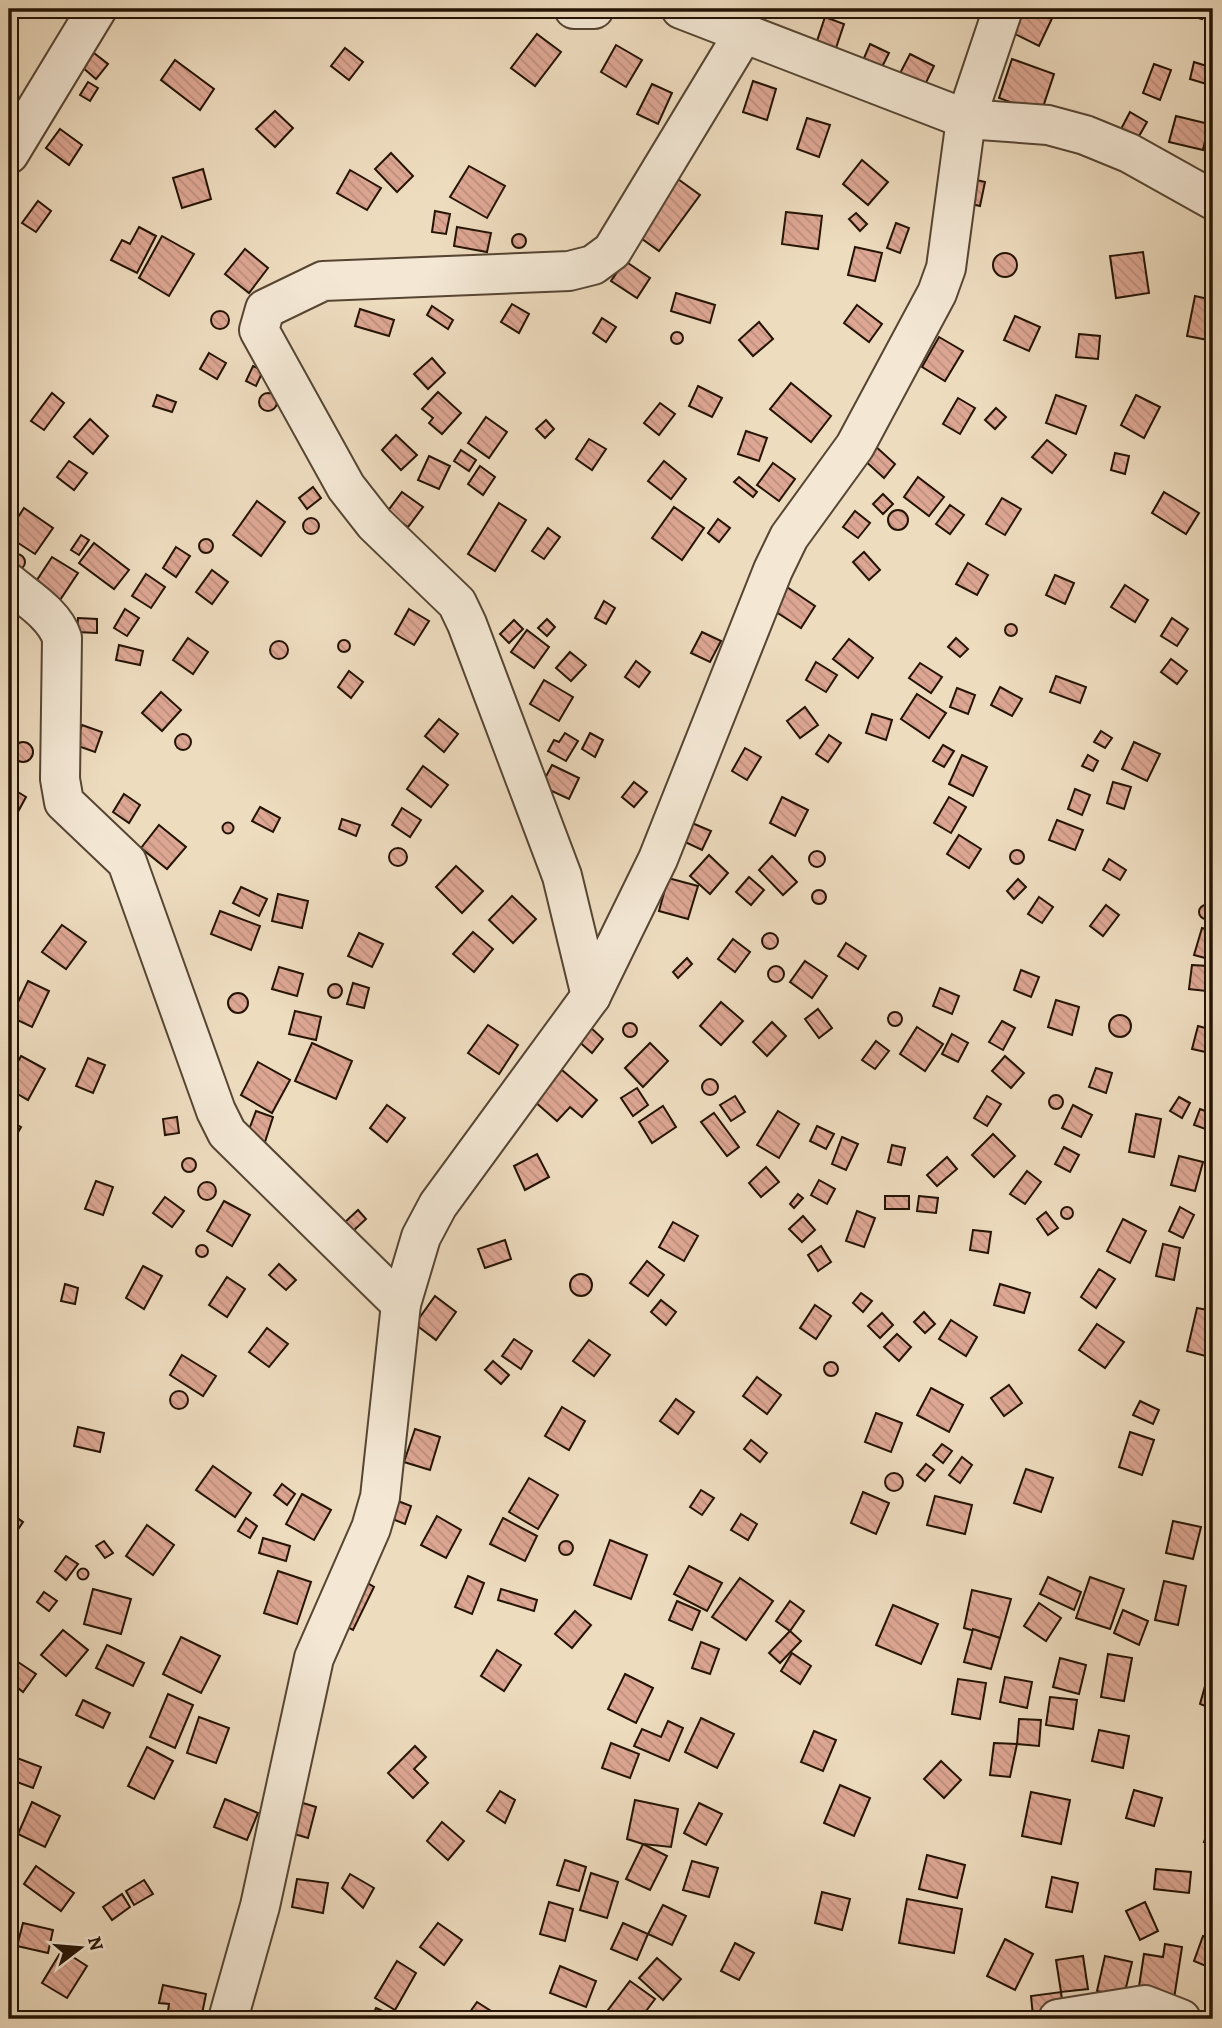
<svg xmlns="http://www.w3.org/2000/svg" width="1222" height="2028" font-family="Alegreya,serif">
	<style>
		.building { fill: url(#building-back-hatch); stroke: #241304; stroke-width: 2 }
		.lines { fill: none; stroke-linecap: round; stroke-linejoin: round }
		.minor-casing { stroke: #564533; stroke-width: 42 }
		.minor { stroke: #f4e8d5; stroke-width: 38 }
	</style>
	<defs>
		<pattern id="building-back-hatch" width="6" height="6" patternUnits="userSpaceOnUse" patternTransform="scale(1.75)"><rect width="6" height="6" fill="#dea794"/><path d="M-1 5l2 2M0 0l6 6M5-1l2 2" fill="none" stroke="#be8f7e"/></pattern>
	</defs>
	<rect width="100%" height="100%" fill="#eedcbf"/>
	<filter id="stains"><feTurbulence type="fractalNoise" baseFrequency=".00286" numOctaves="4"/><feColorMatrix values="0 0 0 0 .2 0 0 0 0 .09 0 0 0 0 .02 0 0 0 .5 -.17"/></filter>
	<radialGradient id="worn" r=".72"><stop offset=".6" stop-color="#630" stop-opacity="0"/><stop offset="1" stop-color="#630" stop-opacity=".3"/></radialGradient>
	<g class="building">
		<path d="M1021,9l35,1 -17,36 -28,-14z"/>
		<path d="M1189,9h16l-3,10 -15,-4z"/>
		<path d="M825,17l19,7 -9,27 -19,-7z"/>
		<path d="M537,34l24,18 -26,34 -24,-18z"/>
		<path d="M870,44l19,9 -10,20 -18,-8z"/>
		<path d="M616,45l26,15 -16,27 -25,-15z"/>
		<path d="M345,48l18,14 -14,18 -18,-14z"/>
		<path d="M94,53l14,11 -12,15 -14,-12z"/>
		<path d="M910,54l24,12 -12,25 -25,-12z"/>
		<path d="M1012,59l42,15 -13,39 -42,-15z"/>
		<path d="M175,60l39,29 -14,21 -39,-30z"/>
		<path d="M1194,62l19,6v18l-23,-7z"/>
		<path d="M1154,64l17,6 -11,30 -17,-7z"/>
		<path d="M753,81l23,8 -9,31 -24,-8z"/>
		<path d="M88,82l10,6 -8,13 -10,-6z"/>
		<path d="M652,84l20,9 -14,31 -21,-10z"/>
		<path d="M275,111l18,17 -18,19 -19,-18z"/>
		<path d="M1130,112l17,10 -9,16 -17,-9z"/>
		<path d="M1176,116l33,8 -6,26 -34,-8z"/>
		<path d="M807,118l23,7 -11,32 -22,-8z"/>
		<path d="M60,129l22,16 -13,20 -23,-17z"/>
		<path d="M391,153l22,23 -16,16 -22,-23z"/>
		<path d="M862,160l26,22 -20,23 -25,-21z"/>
		<path d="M469,166l36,20 -18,32 -37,-21z"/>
		<path d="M203,169l8,30 -29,9 -9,-30z"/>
		<path d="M350,170l31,18 -14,22 -30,-17z"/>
		<path d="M671,174l29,21 -41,56 -28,-20z"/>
		<path d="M964,177l21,5 -5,24 -22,-5z"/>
		<path d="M38,201l13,10 -15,21 -14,-9z"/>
		<path d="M435,211l15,3 -4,20 -14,-2z"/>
		<path d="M786,212l36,4 -4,33 -36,-5z"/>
		<path d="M856,213l11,11 -7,7 -11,-12z"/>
		<path d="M896,223l13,5 -9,25 -13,-5z"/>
		<path d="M139,227l17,9 -19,37 -26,-13 11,-20 8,4z"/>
		<path d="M457,227l34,6 -4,19 -33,-6z"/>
		<circle cx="519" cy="241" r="7"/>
		<path d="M162,236l32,18 -25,42 -30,-18z"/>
		<path d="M855,247l27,6 -7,28 -27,-6z"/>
		<path d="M245,249l23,19 -19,25 -24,-19z"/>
		<path d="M1143,252l6,41 -33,5 -6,-42z"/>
		<circle cx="1005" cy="265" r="12"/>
		<path d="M625,261l25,17 -13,20 -26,-17z"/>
		<path d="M676,293l39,12 -5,18 -39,-12z"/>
		<path d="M1195,296l18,4v41l-26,-5z"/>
		<path d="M512,304l17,10 -10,19 -18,-11z"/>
		<path d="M857,305l25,19 -13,18 -25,-19z"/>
		<path d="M432,306l21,14 -5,9 -21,-14z"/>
		<path d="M360,309l34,11 -5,16 -34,-10z"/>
		<circle cx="220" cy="320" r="9"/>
		<path d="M1015,316l25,11 -11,24 -25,-11z"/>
		<path d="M602,318l14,9 -10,15 -13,-9z"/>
		<path d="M759,322l14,17 -20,17 -14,-16z"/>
		<circle cx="677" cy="338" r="6"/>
		<path d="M1079,334l21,2 -2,23 -22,-2z"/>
		<path d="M939,337l24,14 -18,30 -23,-14z"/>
		<path d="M209,353l17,10 -9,16 -17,-10z"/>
		<path d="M432,358l13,15 -17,16 -14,-15z"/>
		<path d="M253,366l10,5 -7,15 -10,-5z"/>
		<path d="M791,383l40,33 -20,26 -41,-33z"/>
		<path d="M698,386l24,12 -10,19 -23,-11z"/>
		<path d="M438,392l23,21 -19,21 -13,-11 4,-5 -11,-9z"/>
		<path d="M52,393l12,10 -20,27 -13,-9z"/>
		<circle cx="268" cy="402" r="9"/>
		<path d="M157,395l19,7 -4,10 -19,-6z"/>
		<path d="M1056,395l30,11 -10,28 -30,-11z"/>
		<path d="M1136,395l24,12 -16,31 -23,-13z"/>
		<path d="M958,398l17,10 -15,26 -17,-10z"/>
		<path d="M660,403l15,11 -16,21 -15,-12z"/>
		<path d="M996,408l10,9 -11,12 -10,-9z"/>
		<path d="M486,417l21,15 -18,26 -21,-15z"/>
		<path d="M90,419l18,17 -15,18 -19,-17z"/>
		<path d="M546,420l8,9 -9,9 -9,-9z"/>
		<path d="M746,431l21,7 -8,23 -21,-7z"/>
		<path d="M396,435l21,20 -16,15 -19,-20z"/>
		<path d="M589,439l17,10 -14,21 -16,-11z"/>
		<path d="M1047,440l19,15 -14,18 -20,-16z"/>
		<path d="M874,445l21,19 -11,14 -21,-19z"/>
		<path d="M461,450l15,10 -7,11 -15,-10z"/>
		<path d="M1115,453l14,3 -4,18 -14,-4z"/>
		<path d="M429,456l21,10 -11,23 -21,-9z"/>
		<path d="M69,461l18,12 -13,17 -17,-13z"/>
		<path d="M664,461l22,18 -15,20 -23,-18z"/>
		<path d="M773,463l22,16 -16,22 -22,-16z"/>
		<path d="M480,466l15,11 -12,18 -15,-11z"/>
		<path d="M739,477l18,15 -4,5 -19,-15z"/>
		<path d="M918,477l26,20 -15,19 -25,-19z"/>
		<path d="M313,487l8,11 -14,11 -8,-11z"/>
		<path d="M402,492l21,15 -15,20 -21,-15z"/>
		<path d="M1164,492l35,21 -13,21 -34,-21z"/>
		<path d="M883,494l10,10 -10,10 -10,-10z"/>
		<path d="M1002,498l19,11 -16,26 -19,-11z"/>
		<path d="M257,501l28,21 -24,34 -28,-21z"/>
		<path d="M499,503l27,17 -31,51 -27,-17z"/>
		<path d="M950,505l14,10 -14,19 -14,-10z"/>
		<path d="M674,507l30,21 -22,32 -30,-22z"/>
		<path d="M24,508l29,20 -18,26 -26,-17v-6z"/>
		<circle cx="898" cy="520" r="10"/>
		<path d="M855,511l15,12 -12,15 -15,-11z"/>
		<circle cx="311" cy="526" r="8"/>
		<path d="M718,519l12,9 -11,14 -11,-9z"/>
		<path d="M548,528l12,9 -16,22 -12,-8z"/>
		<path d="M81,535l8,5 -10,15 -8,-5z"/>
		<circle cx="206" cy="546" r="7"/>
		<path d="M94,543l35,27 -15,19 -35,-26z"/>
		<path d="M176,547l14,9 -14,21 -13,-9z"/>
		<path d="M864,552l16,18 -11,10 -16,-18z"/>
		<circle cx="17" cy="562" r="8"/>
		<path d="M52,557l26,16 -20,30 -25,-17z"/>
		<path d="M968,563l20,12 -11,20 -21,-11z"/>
		<path d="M212,570l16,12 -16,22 -16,-12z"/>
		<path d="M146,574l19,13 -14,21 -19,-12z"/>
		<path d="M1055,575l19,8 -9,21 -19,-9z"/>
		<path d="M784,585l31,21 -14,22 -31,-20z"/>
		<path d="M1125,585l23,15 -13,22 -24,-15z"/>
		<path d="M1213,592v28l-8,-3z"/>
		<path d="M604,601l11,7 -9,16 -11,-6z"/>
		<path d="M125,609l14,9 -12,18 -13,-8z"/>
		<path d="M409,609l20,12 -15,24 -19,-11z"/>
		<path d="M78,618l19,1v14l-20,-1z"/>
		<path d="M1172,618l16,11 -11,17 -16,-10z"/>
		<path d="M547,619l8,8 -8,9 -9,-8z"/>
		<path d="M514,620l9,9 -14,14 -9,-9z"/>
		<circle cx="1011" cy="630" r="6"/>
		<path d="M527,630l22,17 -15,21 -23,-16z"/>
		<path d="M702,632l19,9 -11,21 -19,-9z"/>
		<path d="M188,638l20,14 -15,22 -20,-14z"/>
		<path d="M956,638l12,11 -8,8 -12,-10z"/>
		<path d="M849,639l24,19 -15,20 -25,-19z"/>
		<circle cx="344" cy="646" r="6"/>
		<circle cx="279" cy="650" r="9"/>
		<path d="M119,645l24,6 -3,14 -24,-5z"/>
		<path d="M570,652l16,13 -15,16 -15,-13z"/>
		<path d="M1171,659l16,12 -10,13 -16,-12z"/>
		<path d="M636,661l14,11 -11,15 -14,-10z"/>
		<path d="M816,662l21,13 -11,17 -20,-12z"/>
		<path d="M920,663l22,14 -11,16 -22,-15z"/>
		<path d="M349,671l14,11 -12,16 -13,-11z"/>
		<path d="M1056,676l30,11 -6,16 -30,-11z"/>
		<path d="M544,680l29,17 -14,24 -29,-17z"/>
		<path d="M1000,687l22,12 -10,17 -21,-11z"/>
		<path d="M957,688l18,7 -7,19 -18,-7z"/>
		<path d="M161,692l20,18 -19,21 -20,-18z"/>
		<path d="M917,694l29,19 -17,25 -28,-19z"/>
		<path d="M805,707l13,18 -18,13 -13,-17z"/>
		<path d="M872,714l20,6 -6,20 -20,-7z"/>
		<path d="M439,719l19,15 -14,18 -19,-16z"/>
		<path d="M82,725l20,7 -7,20 -20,-7z"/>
		<path d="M1101,731l11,7 -7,10 -11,-6z"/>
		<path d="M565,733l13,8 -12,20 -18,-10 6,-11 5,2z"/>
		<path d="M590,733l13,7 -8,17 -13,-8z"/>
		<circle cx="183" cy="742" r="8"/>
		<path d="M829,735l12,8 -13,19 -12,-8z"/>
		<path d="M1134,742l26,12 -13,27 -25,-12z"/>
		<circle cx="23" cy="752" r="10"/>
		<path d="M943,745l11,6 -10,16 -11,-6z"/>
		<path d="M745,748l16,9 -14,23 -15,-9z"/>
		<path d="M962,755l25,12 -14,29 -24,-12z"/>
		<path d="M1088,755l10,6 -5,10 -11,-5z"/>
		<path d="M552,765l27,13 -10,21 -28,-13z"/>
		<path d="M423,766l25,19 -17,22 -24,-18z"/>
		<path d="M634,782l13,10 -13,15 -12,-10z"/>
		<path d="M1113,782l18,5 -7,22 -17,-6z"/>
		<path d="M13,789l13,8 -13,24 -4,-2v-22z"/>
		<path d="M1075,789l15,6 -8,20 -14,-6z"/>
		<path d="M124,794l16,11 -11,18 -16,-11z"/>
		<path d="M782,797l26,13 -13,26 -25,-13z"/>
		<path d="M949,797l17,10 -15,26 -17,-10z"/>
		<path d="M260,807l20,11 -7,14 -21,-11z"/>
		<path d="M402,808l19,12 -11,17 -18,-12z"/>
		<path d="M342,819l18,6 -4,11 -17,-7z"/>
		<path d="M1057,820l26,10 -8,20 -26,-10z"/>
		<circle cx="228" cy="828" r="5.5"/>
		<path d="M692,823l19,8 -9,19 -19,-9z"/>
		<path d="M159,825l27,22 -19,22 -26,-21z"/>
		<path d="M959,835l22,14 -12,19 -22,-14z"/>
		<circle cx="398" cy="857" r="9"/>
		<circle cx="1017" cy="857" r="7"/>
		<circle cx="817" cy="859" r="8"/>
		<path d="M709,855l19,18 -18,21 -20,-18z"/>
		<path d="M772,856l25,26 -14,13 -24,-25z"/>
		<path d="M1109,859l17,11 -6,10 -17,-10z"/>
		<path d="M456,866l27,25 -21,22 -26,-26z"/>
		<path d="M749,877l15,13 -13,15 -15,-13z"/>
		<path d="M668,878l30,8 -10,33 -29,-8z"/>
		<path d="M1018,879l8,8 -12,12 -7,-8z"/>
		<path d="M241,887l26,12 -8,17 -26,-13z"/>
		<circle cx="819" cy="897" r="7"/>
		<path d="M278,894l30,7 -6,27 -30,-7z"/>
		<path d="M512,896l24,23 -23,24 -24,-23z"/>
		<path d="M1039,897l14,10 -11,16 -14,-9z"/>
		<path d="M1106,905l13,10 -16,21 -13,-10z"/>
		<circle cx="1206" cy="912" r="7"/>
		<path d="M220,911l40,15 -9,24 -40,-16z"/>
		<path d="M62,925l24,17 -20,27 -24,-17z"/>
		<path d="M1202,928l11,3v12l-4,16 -15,-4z"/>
		<path d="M473,932l20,17 -19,23 -21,-18z"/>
		<path d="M359,933l24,11 -11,23 -24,-11z"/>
		<circle cx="770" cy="941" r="8"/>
		<path d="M733,939l17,13 -15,20 -17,-13z"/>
		<path d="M846,943l20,13 -8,13 -20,-13z"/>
		<path d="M687,958l5,6 -14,14 -5,-6z"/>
		<path d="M805,961l22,15 -15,22 -22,-16z"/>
		<path d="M1192,965l16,1 -2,25 -17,-2z"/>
		<circle cx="776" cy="974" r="8"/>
		<path d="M279,967l24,7 -6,22 -25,-7z"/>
		<path d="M1021,970l18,7 -8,20 -17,-7z"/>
		<path d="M28,981l21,10 -17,36 -21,-10z"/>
		<path d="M353,983l16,5 -5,20 -17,-4z"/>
		<circle cx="335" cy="991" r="7"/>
		<path d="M940,988l19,8 -7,18 -19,-8z"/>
		<circle cx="238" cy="1003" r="10"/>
		<path d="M1056,1000l23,7 -7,28 -24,-8z"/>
		<path d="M721,1002l22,19 -22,24 -21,-19z"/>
		<path d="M818,1009l14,19 -13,10 -14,-19z"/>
		<path d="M295,1011l26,6 -5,23 -27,-6z"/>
		<circle cx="895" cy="1019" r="7"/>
		<circle cx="1120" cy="1026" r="11"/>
		<path d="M1002,1021l13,7 -12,22 -14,-8z"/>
		<path d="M772,1022l14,14 -19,20 -14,-14z"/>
		<circle cx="630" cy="1030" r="7"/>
		<path d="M488,1025l30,20 -19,29 -31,-21z"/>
		<path d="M589,1026l14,13 -11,14 -15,-13z"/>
		<path d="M1198,1026l15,4 -3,23 -18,-4z"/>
		<path d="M917,1027l26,17 -18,27 -25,-17z"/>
		<path d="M952,1034l16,9 -10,19 -16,-8z"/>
		<path d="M876,1041l13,10 -14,18 -13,-9z"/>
		<path d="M312,1043l40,18 -16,38 -41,-18z"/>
		<path d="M650,1043l18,18 -25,26 -18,-19z"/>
		<path d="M21,1056l24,13 -17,31 -19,-11v-11z"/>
		<path d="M1005,1056l19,17 -13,15 -19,-17z"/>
		<path d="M88,1058l17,7 -12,28 -17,-7z"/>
		<path d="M258,1062l32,18 -18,33 -31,-18z"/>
		<path d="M1096,1068l16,5 -6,20 -17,-6z"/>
		<path d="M562,1070l35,30 -15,17 -12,-10 -13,14 -23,-20z"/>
		<circle cx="710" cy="1087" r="8"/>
		<path d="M637,1088l11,17 -15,11 -12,-18z"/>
		<circle cx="1056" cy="1102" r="7"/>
		<path d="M735,1096l10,16 -14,9 -11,-16z"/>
		<path d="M987,1096l14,8 -14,22 -13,-8z"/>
		<path d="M1179,1097l11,6 -8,15 -12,-7z"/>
		<path d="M387,1105l18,13 -18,24 -17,-14z"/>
		<path d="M1073,1105l19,10 -11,22 -19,-9z"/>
		<path d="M663,1106l13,21 -24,16 -13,-21z"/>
		<path d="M1200,1109l13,5 -2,17 -17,-6z"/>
		<path d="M256,1111l17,6 -8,25 -18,-7z"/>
		<path d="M778,1111l21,13 -20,34 -22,-13z"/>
		<path d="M714,1113l25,34 -12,9 -26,-34z"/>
		<path d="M1136,1114l25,5 -7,38 -25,-5z"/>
		<path d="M177,1117l2,16 -14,2 -2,-16z"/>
		<path d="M9,1120l12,7 -11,19 -1,-1z"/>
		<path d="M817,1126l17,8 -8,15 -16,-8z"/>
		<path d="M993,1134l22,22 -21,21 -22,-22z"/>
		<path d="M842,1137l16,7 -12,26 -14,-6z"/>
		<path d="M892,1145l13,3 -4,17 -13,-3z"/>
		<path d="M1064,1147l15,8 -9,17 -15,-8z"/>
		<path d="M537,1154l12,23 -24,13 -11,-24z"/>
		<path d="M1179,1156l24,6 -8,29 -24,-6z"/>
		<path d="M947,1157l10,12 -20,17 -10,-11z"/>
		<circle cx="189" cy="1165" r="7"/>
		<path d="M766,1167l13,15 -18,15 -12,-14z"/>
		<path d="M1027,1171l14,11 -16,22 -15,-10z"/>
		<path d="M819,1180l16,9 -8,15 -16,-9z"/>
		<path d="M96,1181l17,6 -10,28 -18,-6z"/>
		<circle cx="207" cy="1191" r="9"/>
		<path d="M798,1194l5,4 -9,10 -4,-4z"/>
		<rect x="885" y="1196" width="24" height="13"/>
		<path d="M919,1196l19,2 -2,15 -19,-2z"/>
		<path d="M165,1197l19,14 -12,16 -19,-14z"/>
		<path d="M224,1201l26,14 -18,31 -25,-15z"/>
		<path d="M1180,1207l14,8 -11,23 -14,-7z"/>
		<circle cx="1067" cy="1213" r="6"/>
		<path d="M358,1210l8,9 -14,13 -8,-9z"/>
		<path d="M857,1211l18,7 -11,29 -18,-6z"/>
		<path d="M1046,1212l12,16 -10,7 -11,-16z"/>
		<path d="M803,1216l12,14 -13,12 -13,-13z"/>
		<path d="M1123,1219l23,12 -16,32 -23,-12z"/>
		<path d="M673,1222l25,14 -14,25 -25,-14z"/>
		<path d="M973,1230l18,2 -3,21 -18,-3z"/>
		<path d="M505,1240l6,19 -26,9 -7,-19z"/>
		<path d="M1163,1244l17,4 -6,32 -18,-4z"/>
		<circle cx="202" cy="1251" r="6"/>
		<path d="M821,1246l10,16 -13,9 -10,-16z"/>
		<path d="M647,1261l17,14 -16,21 -18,-13z"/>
		<path d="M279,1264l17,16 -10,10 -17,-15z"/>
		<path d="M143,1266l19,10 -18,33 -18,-11z"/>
		<path d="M1099,1269l16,10 -19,29 -15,-11z"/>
		<circle cx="581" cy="1285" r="11"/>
		<path d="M227,1277l18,12 -18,28 -18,-12z"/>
		<path d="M65,1284l13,4 -3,16 -14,-3z"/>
		<path d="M1000,1284l30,9 -6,20 -30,-8z"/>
		<path d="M861,1293l11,8 -9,11 -10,-9z"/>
		<path d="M435,1296l21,16 -20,28 -21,-16z"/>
		<path d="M661,1300l15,12 -10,13 -15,-13z"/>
		<path d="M815,1305l16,11 -15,23 -16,-11z"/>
		<path d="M1197,1308l16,3v47l-26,-7z"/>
		<path d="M924,1312l11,12 -10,9 -11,-11z"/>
		<path d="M882,1313l11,12 -13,13 -12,-12z"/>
		<path d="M951,1320l26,17 -11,19 -27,-17z"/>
		<path d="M1097,1324l27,18 -19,26 -26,-18z"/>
		<path d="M267,1328l21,16 -19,23 -20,-15z"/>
		<path d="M897,1334l14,13 -12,14 -15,-14z"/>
		<path d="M514,1339l18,12 -11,18 -19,-13z"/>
		<path d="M589,1340l21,15 -16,21 -21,-15z"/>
		<path d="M182,1355l34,21 -13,20 -33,-21z"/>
		<path d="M493,1361l16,14 -8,9 -16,-14z"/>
		<circle cx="831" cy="1369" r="7"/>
		<path d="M757,1377l24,18 -14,19 -24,-18z"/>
		<path d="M1009,1385l13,18 -18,13 -13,-18z"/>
		<path d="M931,1388l32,17 -14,27 -32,-17z"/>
		<circle cx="179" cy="1400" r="9"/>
		<path d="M676,1399l18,13 -16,22 -18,-13z"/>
		<path d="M1140,1401l19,9 -6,14 -20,-9z"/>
		<path d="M562,1407l23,14 -16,29 -24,-14z"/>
		<path d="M876,1413l26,10 -11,29 -26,-10z"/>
		<path d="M78,1427l26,6 -4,19 -26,-6z"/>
		<path d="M415,1429l25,8 -10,33 -26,-8z"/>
		<path d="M1130,1432l24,8 -12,35 -23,-8z"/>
		<path d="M751,1440l16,13 -7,9 -16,-13z"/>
		<path d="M942,1444l10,7 -9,12 -10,-8z"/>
		<path d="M962,1457l10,8 -12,18 -11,-8z"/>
		<path d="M926,1464l8,6 -9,11 -8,-6z"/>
		<path d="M213,1466l38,27 -16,24 -39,-27z"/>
		<path d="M1026,1469l27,9 -12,34 -27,-9z"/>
		<circle cx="894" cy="1482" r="9"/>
		<path d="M529,1478l29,17 -20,34 -29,-17z"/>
		<path d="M282,1484l13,10 -8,11 -13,-10z"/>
		<path d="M701,1490l13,8 -12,17 -12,-8z"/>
		<path d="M863,1492l26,11 -13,31 -25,-11z"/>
		<path d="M302,1494l29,16 -17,30 -28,-16z"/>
		<path d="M935,1496l37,9 -7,29 -38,-9z"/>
		<path d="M398,1501l13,5 -6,18 -13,-5z"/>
		<path d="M9,1512l14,10 -14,21z"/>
		<path d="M741,1514l16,10 -9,16 -17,-10z"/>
		<path d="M437,1516l24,14 -15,28 -25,-13z"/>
		<path d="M246,1518l11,8 -7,12 -12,-7z"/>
		<path d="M503,1518l34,18 -12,25 -35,-17z"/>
		<path d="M1173,1521l28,6 -8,32 -27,-6z"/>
		<path d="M147,1525l27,20 -21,30 -27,-19z"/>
		<path d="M263,1538l27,8 -4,15 -27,-8z"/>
		<path d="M610,1540l37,15 -16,44 -37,-14z"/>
		<path d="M104,1541l9,12 -8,5 -9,-12z"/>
		<circle cx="566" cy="1548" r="7"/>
		<path d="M66,1556l12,8 -12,16 -11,-9z"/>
		<path d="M689,1566l33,17 -15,28 -33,-17z"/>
		<circle cx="83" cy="1574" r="5.5"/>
		<path d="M278,1571l33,11 -14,42 -33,-11z"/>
		<path d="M468,1576l16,7 -12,31 -17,-7z"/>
		<path d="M1048,1577l33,15 -7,18 -34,-16z"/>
		<path d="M1090,1577l34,12 -14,40 -34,-11z"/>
		<path d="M359,1578l15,9 -21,43 -16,-8z"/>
		<path d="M740,1578l33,23 -27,39 -34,-23z"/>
		<path d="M1164,1581l22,5 -8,39 -23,-5z"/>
		<path d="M93,1589l38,10 -10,35 -37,-10z"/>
		<path d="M501,1589l36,11 -3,11 -36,-11z"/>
		<path d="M972,1590l39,9 -11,39 -36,-10z"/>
		<path d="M44,1592l13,9 -8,10 -12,-9z"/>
		<path d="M677,1601l23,10 -8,19 -23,-10z"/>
		<path d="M790,1601l14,10 -14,20 -14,-10z"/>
		<path d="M1039,1603l22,15 -15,23 -22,-15z"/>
		<path d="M893,1605l45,19 -17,40 -45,-19z"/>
		<path d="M1123,1610l25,11 -9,24 -25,-12z"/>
		<path d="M575,1611l16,14 -19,23 -17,-14z"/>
		<path d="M973,1629l27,9 -9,31 -27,-7z"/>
		<path d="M63,1630l25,20 -22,26 -25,-21z"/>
		<path d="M790,1631l11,10 -21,22 -11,-10z"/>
		<path d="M181,1637l39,19 -19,37 -38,-19z"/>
		<path d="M701,1642l18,7 -9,25 -18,-6z"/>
		<path d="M107,1645l37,18 -11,23 -37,-18z"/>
		<path d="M497,1650l24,15 -17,26 -23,-15z"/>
		<path d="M792,1653l19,13 -11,18 -19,-13z"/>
		<path d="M1108,1654l24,4 -8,43 -23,-4z"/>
		<path d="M1060,1658l26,7 -7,29 -26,-7z"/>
		<path d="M18,1662l18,12 -13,18 -14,-11v-7z"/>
		<path d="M1209,1672l4,2v35l-13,-5z"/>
		<path d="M625,1674l28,14 -17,35 -28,-14z"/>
		<path d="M1005,1677l27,5 -5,26 -27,-6z"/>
		<path d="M958,1679l28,4 -6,36 -28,-5z"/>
		<path d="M168,1694l25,11 -18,43 -25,-11z"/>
		<path d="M1050,1697l27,3 -4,29 -27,-4z"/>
		<path d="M83,1700l27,13 -7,15 -27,-13z"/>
		<path d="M199,1717l30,11 -13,35 -29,-10z"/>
		<path d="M701,1718l33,16 -17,34 -32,-16z"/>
		<path d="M1019,1719l22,1 -2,26 -22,-2z"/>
		<path d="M668,1721l15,7 -14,33 -35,-15 8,-17 19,8z"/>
		<path d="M1099,1730l30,6 -6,32 -31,-7z"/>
		<path d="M814,1731l22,9 -13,31 -22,-9z"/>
		<path d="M611,1743l28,11 -9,24 -28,-10z"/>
		<path d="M994,1743l23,1 -7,33 -20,-2z"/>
		<path d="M415,1746l11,11 -12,12 14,14 -15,15 -25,-25z"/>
		<path d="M147,1747l26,14 -19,38 -26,-13z"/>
		<path d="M9,1755l32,12 -8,21 -24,-9z"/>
		<path d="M941,1761l20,19 -17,18 -20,-19z"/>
		<path d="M840,1785l30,13 -16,38 -30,-13z"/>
		<path d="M1134,1790l28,8 -8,28 -28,-8z"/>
		<path d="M500,1791l15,9 -10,23 -18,-12z"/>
		<path d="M1031,1792l39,8 -9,44 -39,-8z"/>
		<path d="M225,1799l33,14 -11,27 -33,-13z"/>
		<path d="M293,1800l23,7 -8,31 -24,-7z"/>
		<path d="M635,1800l43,9 -7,38 -28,-3 -16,-5z"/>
		<path d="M32,1802l28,14 -15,31 -27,-13z"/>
		<path d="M699,1803l23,11 -16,31 -22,-12z"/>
		<path d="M1213,1816v29l-9,-3z"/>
		<path d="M442,1822l22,19 -16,19 -21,-19z"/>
		<path d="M643,1844l24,12 -17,34 -24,-11z"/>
		<path d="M927,1855l38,10 -8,33 -38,-9z"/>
		<path d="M565,1860l21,7 -7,24 -22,-6z"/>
		<path d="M692,1861l26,7 -9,29 -26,-7z"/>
		<path d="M36,1866l38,27 -13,18 -37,-27z"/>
		<path d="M1156,1869l35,3 -2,21 -35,-4z"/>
		<path d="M591,1873l27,9 -11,36 -27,-8z"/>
		<path d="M350,1874l24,14 -11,20 -21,-20z"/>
		<path d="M1052,1877l26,6 -6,29 -26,-5z"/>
		<path d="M297,1879l31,4 -5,30 -31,-6z"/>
		<path d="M144,1880l9,14 -19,11 -8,-14z"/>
		<path d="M822,1892l28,7 -8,31 -27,-7z"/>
		<path d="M122,1894l8,13 -18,13 -9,-13z"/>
		<path d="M907,1899l55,10 -8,44 -55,-10z"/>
		<path d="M549,1902l24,7 -8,32 -25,-7z"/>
		<path d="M1145,1902l13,29 -18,9 -14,-29z"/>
		<path d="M663,1905l23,11 -14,29 -24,-11z"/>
		<path d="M23,1923l30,7 -5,23 -31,-7z"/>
		<path d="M438,1923l24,17 -18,25 -24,-18z"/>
		<path d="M623,1923l25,11 -11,26 -26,-11z"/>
		<path d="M1203,1936l10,4v29l-19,-8z"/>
		<path d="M1005,1939l28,15 -18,36 -28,-14z"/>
		<path d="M735,1943l19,10 -15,27 -18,-9z"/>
		<path d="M1165,1944l17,3 -8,52 -36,-6 6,-39 19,3z"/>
		<path d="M62,1950l25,16 -20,32 -25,-15z"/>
		<path d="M1083,1956l5,33 -27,3 -5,-32z"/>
		<path d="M1105,1956l27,6 -8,34 -27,-5z"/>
		<path d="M657,1958l24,21 -18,21 -24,-22z"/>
		<path d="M397,1961l19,12 -21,37 -20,-12z"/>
		<path d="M560,1966l36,15 -10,26 -36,-14z"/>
		<path d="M630,1981l25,18 -15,20h-19l-13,-9z"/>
		<path d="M163,1985l43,9 -5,25 -34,-1 2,-14 -10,-1z"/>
		<path d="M1061,1992l3,22 -31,2 -2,-20z"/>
		<path d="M477,2002l22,14 -2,3h-32z"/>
		<path d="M376,2008l25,11h-30z"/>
	</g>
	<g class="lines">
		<defs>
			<g id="minor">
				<path d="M574,9h20"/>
				<path d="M681,9l285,110 82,6 37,10 44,18 84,47"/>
				<path d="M9,154l88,-145"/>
				<path d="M9,583c19,16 45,31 53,55l-2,141 4,23 63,60 89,249 11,22 174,171"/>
				<path d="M591,996l-29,-120 -95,-252 -10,-21 -82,-79 -29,-37 -87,-157 6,-21 58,-28 246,-10 24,-6 19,-14 132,-218"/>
				<path d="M228,2019l32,-113 54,-248 57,-130 9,-31 21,-193 20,-67 17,-32 153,-209 67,-137 115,-289 16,-33 66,-91 82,-153 9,-25 20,-149 37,-110"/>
				<path d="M1058,2019l87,-14 36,14"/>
			</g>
		</defs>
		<use href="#minor" class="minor-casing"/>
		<use href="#minor" class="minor"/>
	</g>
	<rect width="1222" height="2028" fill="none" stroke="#eedcbf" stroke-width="35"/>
	<rect x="10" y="10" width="1201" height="2007" fill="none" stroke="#241304" stroke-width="3.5"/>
	<rect x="18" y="18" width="1187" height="1993" fill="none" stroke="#241304" stroke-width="2"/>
	<g transform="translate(80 1948) rotate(74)" stroke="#f4e8d5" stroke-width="5" paint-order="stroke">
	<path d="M0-5L12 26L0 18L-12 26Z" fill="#241304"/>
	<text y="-10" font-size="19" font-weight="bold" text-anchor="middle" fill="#241304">N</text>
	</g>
	<rect width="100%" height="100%" filter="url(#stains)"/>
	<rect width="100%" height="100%" fill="url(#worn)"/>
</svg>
